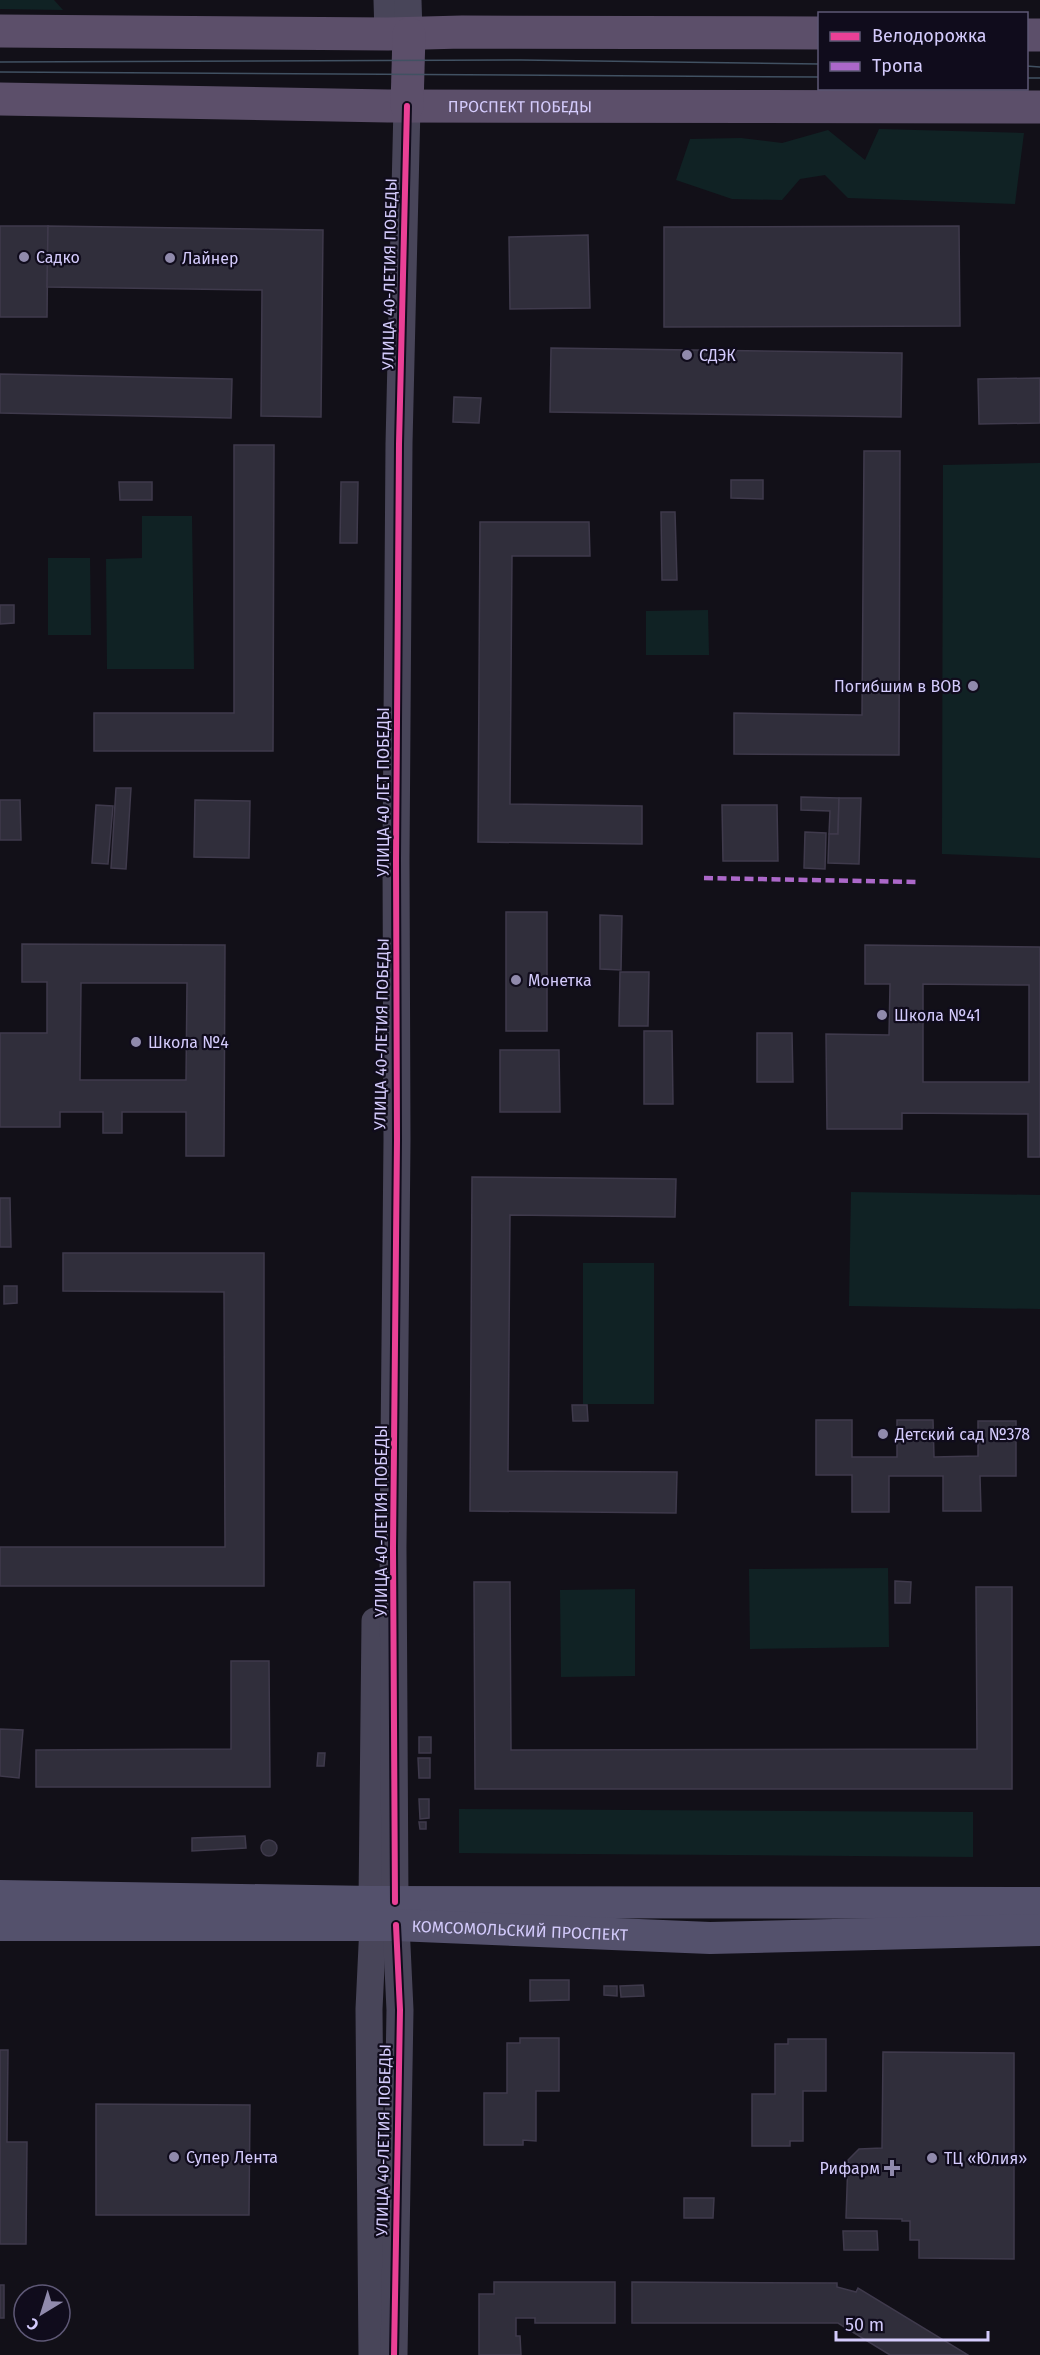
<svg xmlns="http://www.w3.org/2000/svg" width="1040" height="2355" font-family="'Fira Sans',sans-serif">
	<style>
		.green { fill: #102224 }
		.building { fill: #302e3b; stroke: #3f3a4c; stroke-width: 1.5; fill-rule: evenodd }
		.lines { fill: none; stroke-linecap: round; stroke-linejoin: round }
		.tertiary { stroke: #484559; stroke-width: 27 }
		.secondary { stroke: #54516c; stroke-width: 32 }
		.primary { stroke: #5c4f6a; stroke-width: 33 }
		.tram { stroke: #415162; stroke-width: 1.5 }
		.quiet { stroke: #ac68c9; stroke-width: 4.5; stroke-dasharray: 9 4.5; stroke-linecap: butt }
		.cycleway-casing { stroke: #100c1c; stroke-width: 10 }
		.cycleway { stroke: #ea4096; stroke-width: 6 }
		.poi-dot { fill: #908aac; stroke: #100c1c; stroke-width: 2 }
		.labels { text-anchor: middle; stroke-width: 4.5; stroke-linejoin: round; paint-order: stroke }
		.street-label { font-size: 16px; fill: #d4cbfc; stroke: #100c1c }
		.poi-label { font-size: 16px; fill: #d4cbfc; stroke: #100c1c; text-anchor: start }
	</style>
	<rect width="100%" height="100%" fill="#121018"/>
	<g class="green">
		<path d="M0,0h54l9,10 -63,-1z"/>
		<path d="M879,129l145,4 -9,71 -167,-6 -23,-23 -25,4 -18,21 -50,-1 -56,-19 14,-41 51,-1 41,5 46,-13 37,30z"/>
		<path d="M1040,463v395l-98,-4 1,-389z"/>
		<path d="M142,516h50l2,153h-87l-1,-110 36,-1z"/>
		<path d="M48,558h42l1,77h-43z"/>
		<path d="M708,610l1,45h-63v-44z"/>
		<path d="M851,1192l189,3v114l-191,-3z"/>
		<rect x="583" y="1263" width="71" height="141"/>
		<path d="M888,1568l1,79 -139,2 -1,-80z"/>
		<path d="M635,1589v87l-74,1 -1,-87z"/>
		<path d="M459,1809l514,3v45l-514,-4z"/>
	</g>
	<g class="building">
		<path d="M0,226h48l-1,91h-47z"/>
		<path d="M48,226l275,4 -2,187 -60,-1 1,-126 -215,-3z"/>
		<path d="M959,226l1,100 -296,1v-100z"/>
		<path d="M588,235l2,73 -80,1 -1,-72z"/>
		<path d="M551,348l351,5 -1,64 -351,-5z"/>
		<path d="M0,374l232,5 -1,39 -231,-5z"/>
		<path d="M1040,378v45l-61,1 -1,-45z"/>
		<path d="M454,397l27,1 -2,25 -26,-1z"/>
		<path d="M234,445h40l-1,306h-179v-38h140z"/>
		<path d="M864,451h36l-1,304 -165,-1v-41l128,2z"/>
		<path d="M731,480h32v19l-32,-1z"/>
		<path d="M119,482h33v18h-32z"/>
		<path d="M341,482h17l-1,61h-17z"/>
		<path d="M661,512h14l2,68h-15z"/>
		<path d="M480,522h109l1,34h-78l-2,248 132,2v38l-164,-2z"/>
		<path d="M0,605h14v18l-14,1z"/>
		<path d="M116,788h15l-5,81 -15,-1z"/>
		<path d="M801,797l38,1 -1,36h-9l1,-23 -29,-1z"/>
		<path d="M839,798h22l-2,66 -31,-1 1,-29h9z"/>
		<path d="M0,800h20l1,40h-21z"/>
		<path d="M195,800l55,1 -1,57 -55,-1z"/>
		<path d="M96,805l17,1 -5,58 -16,-1z"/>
		<path d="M722,805h55l1,56h-55z"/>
		<path d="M805,832l21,1 -1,36 -21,-1z"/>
		<rect x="506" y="912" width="41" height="119"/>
		<path d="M600,915l22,1 -1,54 -21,-1z"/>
		<path d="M22,944l203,1 -1,211h-38v-44h-64v21h-19v-21h-43v15h-60v-94h47v-51h-25zM81,983h106l-1,97h-106z"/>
		<path d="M865,945l175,2v210h-12v-43l-126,-1v16h-75l-1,-95 63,1 1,-51h-25zM923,984l106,1v97h-106z"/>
		<path d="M620,972h29l-1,54h-29z"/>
		<path d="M644,1031h28l1,73h-29z"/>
		<path d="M757,1033h35l1,49h-36z"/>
		<path d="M500,1050h59l1,62h-60z"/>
		<path d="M472,1177l204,2 -1,38 -165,-2 -2,256 169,1 -1,41 -206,-2z"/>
		<path d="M0,1198h10l1,49h-11z"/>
		<path d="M63,1253h201v333h-264v-39h225l-1,-255 -161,-1z"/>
		<path d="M4,1286h13v17l-13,1z"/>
		<path d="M572,1405h15l1,16h-15z"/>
		<path d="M816,1420h36v37h45v-37h36l1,37 44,-1v-35h38v55h-36l1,35h-38v-35h-54v36h-37v-37h-36z"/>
		<path d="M895,1581l16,1 -1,21h-15z"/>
		<path d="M474,1582h36l1,168 466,-1 -1,-162h36v202h-537z"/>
		<path d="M231,1661h38l1,126h-234v-37l195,-1z"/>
		<path d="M0,1729l23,1 -4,48 -19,-2z"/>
		<rect x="419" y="1737" width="12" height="16"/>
		<path d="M318,1753h7l-1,13h-7z"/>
		<path d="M418,1758h12v20h-11z"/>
		<path d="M419,1799h10v19l-9,1z"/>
		<path d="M419,1822h7v7h-6z"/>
		<path d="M245,1836l1,12 -54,3v-13z"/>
		<circle cx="269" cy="1848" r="8"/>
		<path d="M530,1980h39v20l-39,1z"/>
		<path d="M643,1985l1,11 -23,1 -1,-11z"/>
		<path d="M604,1986h13v10l-13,-1z"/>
		<path d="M520,2038h39v53h-23v50l-13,-1v5h-39v-52h23v-50h13z"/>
		<path d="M788,2039h38v52h-23v50h-13v5h-38v-52h23v-50h13z"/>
		<path d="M0,2050h8l-1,92h20l-1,102h-26z"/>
		<path d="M883,2052l131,1v206l-95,-1v-18h-9v-19h-8v-2l-56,-1 2,-58 11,-11 23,-1z"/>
		<path d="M96,2104l154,1 -1,110h-153z"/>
		<path d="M684,2198h30l-1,20h-29z"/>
		<path d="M843,2231h34l1,19h-34z"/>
		<path d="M494,2282h121v41h-80v-5h-19v18h4l1,19h-42v-61h15z"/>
		<path d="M632,2282l205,1v4l19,5 2,-4 110,67h-78l-52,-32h-206z"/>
		<rect x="0" y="2285" width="4" height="33"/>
	</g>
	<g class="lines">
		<g class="tertiary">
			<path d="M387,0l1,34"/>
			<path d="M408,0l1,34"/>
			<path d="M372,1902l3,-281"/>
			<path d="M395,1902l-2,-354 4,-408 -1,-280 3,-416 8,-338"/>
			<path d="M372,2355l-3,-346 4,-84"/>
			<path d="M394,2355l6,-345 -4,-85"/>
		</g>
		<g class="secondary">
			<path d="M0,1896l372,6 668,1"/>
			<path id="s1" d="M0,1925h396l314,13 330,-8"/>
		</g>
		<g class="primary">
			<path d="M0,31l388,3 74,-2 358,1"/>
			<path d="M1026,35h14"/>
			<path id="s2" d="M0,99l388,7 652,1"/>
			<path d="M407,106l2,-72"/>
		</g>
		<g class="tram">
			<path d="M0,62l521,-2 299,4"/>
			<path d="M1026,66l14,1"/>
			<path d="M0,72l820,5"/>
			<path d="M1026,78h14"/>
		</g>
		<path class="quiet" d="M704,878l215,4"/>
		<defs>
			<g id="cycleway">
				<path d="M395,1902l-2,-354 4,-408 -1,-280 3,-416 8,-338"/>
				<path d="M394,2355l6,-345 -4,-85"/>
			</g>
		</defs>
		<use href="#cycleway" class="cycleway-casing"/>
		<use href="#cycleway" class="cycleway"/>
	</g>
	<g class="poi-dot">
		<circle cx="24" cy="257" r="6"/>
		<circle cx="170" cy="258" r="6"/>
		<circle cx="687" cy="355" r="6"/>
		<circle cx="973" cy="686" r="6"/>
		<circle cx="516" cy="980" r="6"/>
		<circle cx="882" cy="1015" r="6"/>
		<circle cx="136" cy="1042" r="6"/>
		<circle cx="883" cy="1434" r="6"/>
		<circle cx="174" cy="2157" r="6"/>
		<circle cx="932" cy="2158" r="6"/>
		<path d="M889 2159h6v6h6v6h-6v6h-6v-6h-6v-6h6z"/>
	</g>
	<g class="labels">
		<g class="street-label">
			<text dy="6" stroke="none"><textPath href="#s2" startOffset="520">ПРОСПЕКТ ПОБЕДЫ</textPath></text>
			<text transform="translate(389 274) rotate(-89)" y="6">УЛИЦА 40-ЛЕТИЯ ПОБЕДЫ</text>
			<text transform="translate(383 792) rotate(-90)" y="6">УЛИЦА 40 ЛЕТ ПОБЕДЫ</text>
			<text transform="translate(381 1034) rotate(-89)" y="6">УЛИЦА 40-ЛЕТИЯ ПОБЕДЫ</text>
			<text transform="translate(381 1521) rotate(-90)" y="6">УЛИЦА 40-ЛЕТИЯ ПОБЕДЫ</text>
			<text dy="6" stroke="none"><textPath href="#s1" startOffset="520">КОМСОМОЛЬСКИЙ ПРОСПЕКТ</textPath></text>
			<text transform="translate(383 2140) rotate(-89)" y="6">УЛИЦА 40-ЛЕТИЯ ПОБЕДЫ</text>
		</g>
		<g class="poi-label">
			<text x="36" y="263">Садко</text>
			<text x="182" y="264">Лайнер</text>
			<text x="699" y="361">СДЭК</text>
			<text x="961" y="692" text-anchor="end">Погибшим в ВОВ</text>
			<text x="528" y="986">Монетка</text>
			<text x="894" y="1021">Школа №41</text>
			<text x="148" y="1048">Школа №4</text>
			<text x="895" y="1440">Детский сад №378</text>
			<text x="186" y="2163">Супер Лента</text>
			<text x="944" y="2164">ТЦ «Юлия»</text>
			<text x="880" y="2174" text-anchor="end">Рифарм</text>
		</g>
	</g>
	<rect x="818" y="12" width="210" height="78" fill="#100c1c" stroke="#5e5876" stroke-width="1.5"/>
	<rect x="830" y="32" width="30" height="9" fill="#ea4096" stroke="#5e5876" stroke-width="1.5"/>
	<text x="872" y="42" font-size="18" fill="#d4cbfc">Велодорожка</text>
	<rect x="830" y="62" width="30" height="9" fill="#ac68c9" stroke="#5e5876" stroke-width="1.5"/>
	<text x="872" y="72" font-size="18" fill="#d4cbfc">Тропа</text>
	<g transform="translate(42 2313) rotate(218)"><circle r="28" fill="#100c1c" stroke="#5e5876" stroke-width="1.5"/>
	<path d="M0-4.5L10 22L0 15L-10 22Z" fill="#908aac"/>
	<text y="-9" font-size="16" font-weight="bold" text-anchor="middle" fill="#d4cbfc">С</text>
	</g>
	<path d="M836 2331v9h152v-9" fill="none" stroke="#d4cbfc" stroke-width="3"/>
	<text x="845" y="2331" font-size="18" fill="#d4cbfc" stroke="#100c1c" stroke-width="4.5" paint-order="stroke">50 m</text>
</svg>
